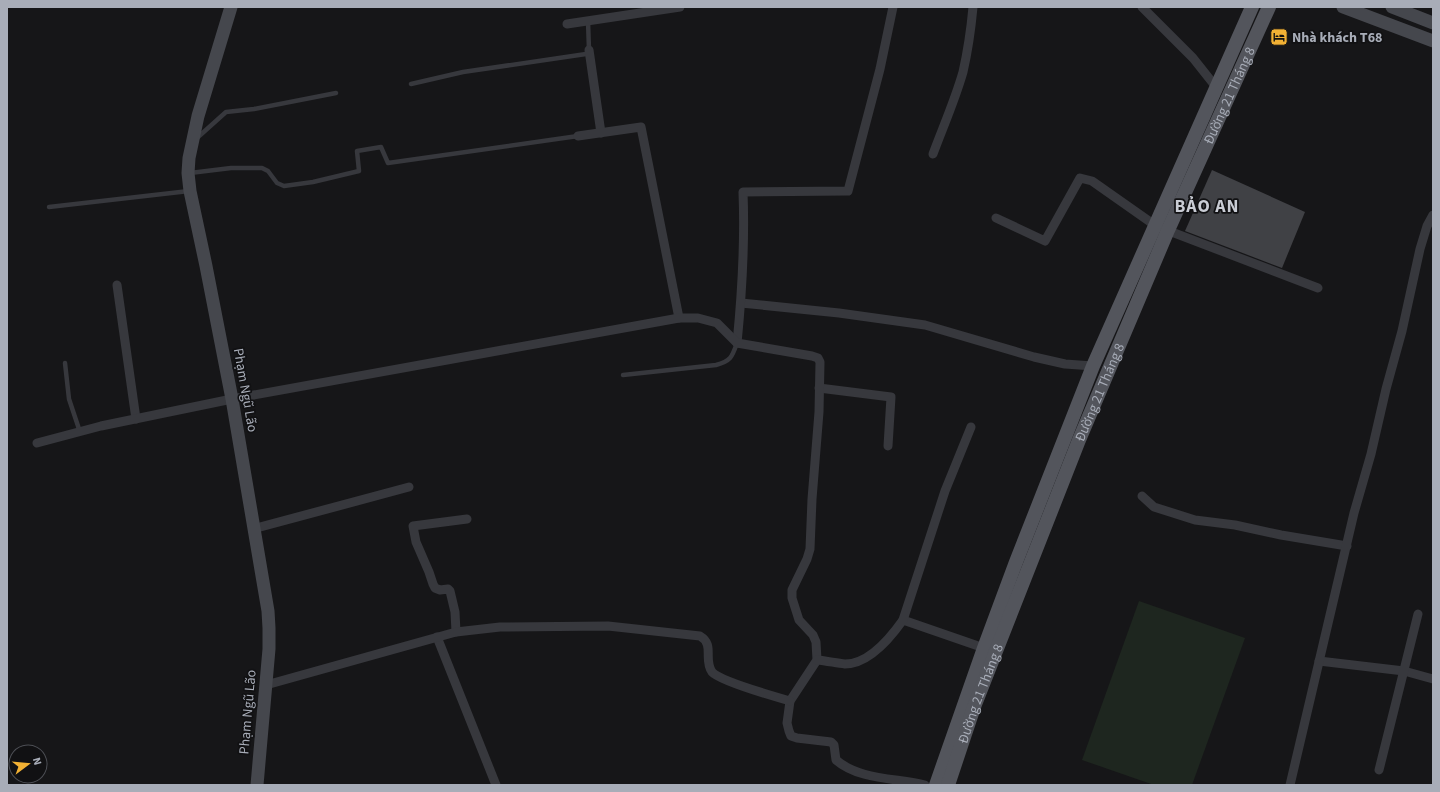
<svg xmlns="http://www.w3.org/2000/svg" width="1440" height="792" font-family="'Source Sans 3',sans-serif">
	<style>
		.green { fill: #1e261f }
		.building { fill: #404145 }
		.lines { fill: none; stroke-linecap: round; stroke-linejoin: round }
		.lane { stroke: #37383d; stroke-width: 4.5 }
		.street { stroke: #37383d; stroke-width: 9 }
		.secondary { stroke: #45474d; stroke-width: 13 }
		.primary { stroke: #53555c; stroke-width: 14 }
		.labels { text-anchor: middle; stroke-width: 3.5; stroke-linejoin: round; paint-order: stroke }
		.poi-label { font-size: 14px; font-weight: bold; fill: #a8adb8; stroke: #111113; text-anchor: start }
		.street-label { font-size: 14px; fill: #a8adb8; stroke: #111113 }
		.district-label { font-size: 18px; font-weight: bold; letter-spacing: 1px; fill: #c9ccd4; stroke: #111113 }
	</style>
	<rect width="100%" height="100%" fill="#161618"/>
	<path class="green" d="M1139,601l106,37 -53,147h-38l-72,-25z"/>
	<path class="building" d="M1212,170l93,42 -23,56 -97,-37z"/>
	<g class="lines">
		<g class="lane">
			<path d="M411,84l52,-12 123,-18 3,-4 -1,-29"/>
			<path d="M197,138l29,-26 28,-3 82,-16"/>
			<path d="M190,173l41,-5h31l6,3 9,12 7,3 29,-4 46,-11 -2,-20 24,-4 7,16 190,-27"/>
			<path d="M49,207l140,-16"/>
			<path d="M65,363l4,36 11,33"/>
			<path d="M623,375l93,-10c15,-4 16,-8 21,-22"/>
		</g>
		<g class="street">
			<path d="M1142,7l51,51 23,29"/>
			<path d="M567,24l113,-17"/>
			<path d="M589,50l12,83"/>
			<path d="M578,136l63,-9 38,191"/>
			<path d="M933,154c10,-27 22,-54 30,-82 5,-22 8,-43 10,-65"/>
			<path d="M996,218l49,23 35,-63 12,3 64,45 162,62"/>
			<path d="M117,285l19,134"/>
			<path d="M741,303l98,10 86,12 109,32 31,7 28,2"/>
			<path d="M737,343c5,-50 8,-101 6,-151l105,-1 32,-122 13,-62"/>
			<path d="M819,388l72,9 -3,49"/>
			<path d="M37,443l64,-17 131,-27 447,-81h19l19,5 20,20 75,13 6,2 2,4 -1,50 -7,87 -2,50 -3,10 -15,31v8l7,22 14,15 3,7 1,18 -27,41 -3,22 2,8 2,5 6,2 34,4 3,3 2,15c23,20 61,18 89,25"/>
			<path d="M1142,496l12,11 41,13 40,5 46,10 66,11"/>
			<path d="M253,529l156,-42"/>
			<path d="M903,620l81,28"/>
			<path d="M456,632l-1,-20 -5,-21 -2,-2 -8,1 -5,-2 -2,-4 -4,-12 -13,-30 -3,-16 54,-7"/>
			<path d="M437,637l59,148"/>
			<path d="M817,660c10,1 19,3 28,4 24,0 46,-27 58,-44l42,-129 26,-64"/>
			<path d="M1319,661l85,10 29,8"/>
			<path d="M266,685l190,-53 44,-5 108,-1 92,10c15,9 3,23 12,36 8,9 64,25 78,29"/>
			<path d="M1379,770l39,-156"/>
			<path d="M1290,785l64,-272 17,-59 15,-65 16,-58 18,-82 7,-23 6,-11"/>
		</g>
		<g class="secondary">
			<path d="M231,7l-33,109 -9,42 -1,15 2,18 16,75 26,133 36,212 1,17v21l-12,136"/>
			<path d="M1343,7l90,34"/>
			<path d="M1392,7l41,16"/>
		</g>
		<g class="primary">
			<path d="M936,785l48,-137 32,-86 77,-196 159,-359"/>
			<path id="s1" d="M948,785l26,-78 105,-267 89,-210 101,-223"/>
		</g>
	</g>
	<defs>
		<symbol id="hotel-square" viewBox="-11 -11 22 22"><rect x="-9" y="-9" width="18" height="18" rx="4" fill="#f2b134" stroke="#111113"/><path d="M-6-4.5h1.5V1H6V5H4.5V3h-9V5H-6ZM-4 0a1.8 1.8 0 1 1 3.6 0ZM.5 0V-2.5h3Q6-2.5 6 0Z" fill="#111"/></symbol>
	</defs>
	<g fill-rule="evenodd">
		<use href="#hotel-square" x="1269" y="27" width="20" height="20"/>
	</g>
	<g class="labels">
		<g class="poi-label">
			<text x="1292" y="42">Nhà khách T68</text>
		</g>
		<g class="street-label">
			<text dy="5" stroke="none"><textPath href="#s1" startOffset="745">Đường 21 Tháng 8</textPath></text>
			<text transform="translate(246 390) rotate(80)" y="5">Phạm Ngũ Lão</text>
			<text dy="5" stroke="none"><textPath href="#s1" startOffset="421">Đường 21 Tháng 8</textPath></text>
			<text dy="5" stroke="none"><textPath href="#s1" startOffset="97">Đường 21 Tháng 8</textPath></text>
			<text transform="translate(247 712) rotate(-85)" y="5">Phạm Ngũ Lão</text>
		</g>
		<g class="district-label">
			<text x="1207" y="212">BẢO AN</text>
		</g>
	</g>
	<rect width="1440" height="792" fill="none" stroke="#a8adb8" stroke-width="16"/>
	<g transform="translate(28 764) rotate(74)"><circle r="19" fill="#111113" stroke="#4d4f55"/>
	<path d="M0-3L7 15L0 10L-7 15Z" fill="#f2b134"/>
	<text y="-6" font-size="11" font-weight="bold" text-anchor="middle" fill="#a8adb8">N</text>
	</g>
</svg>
